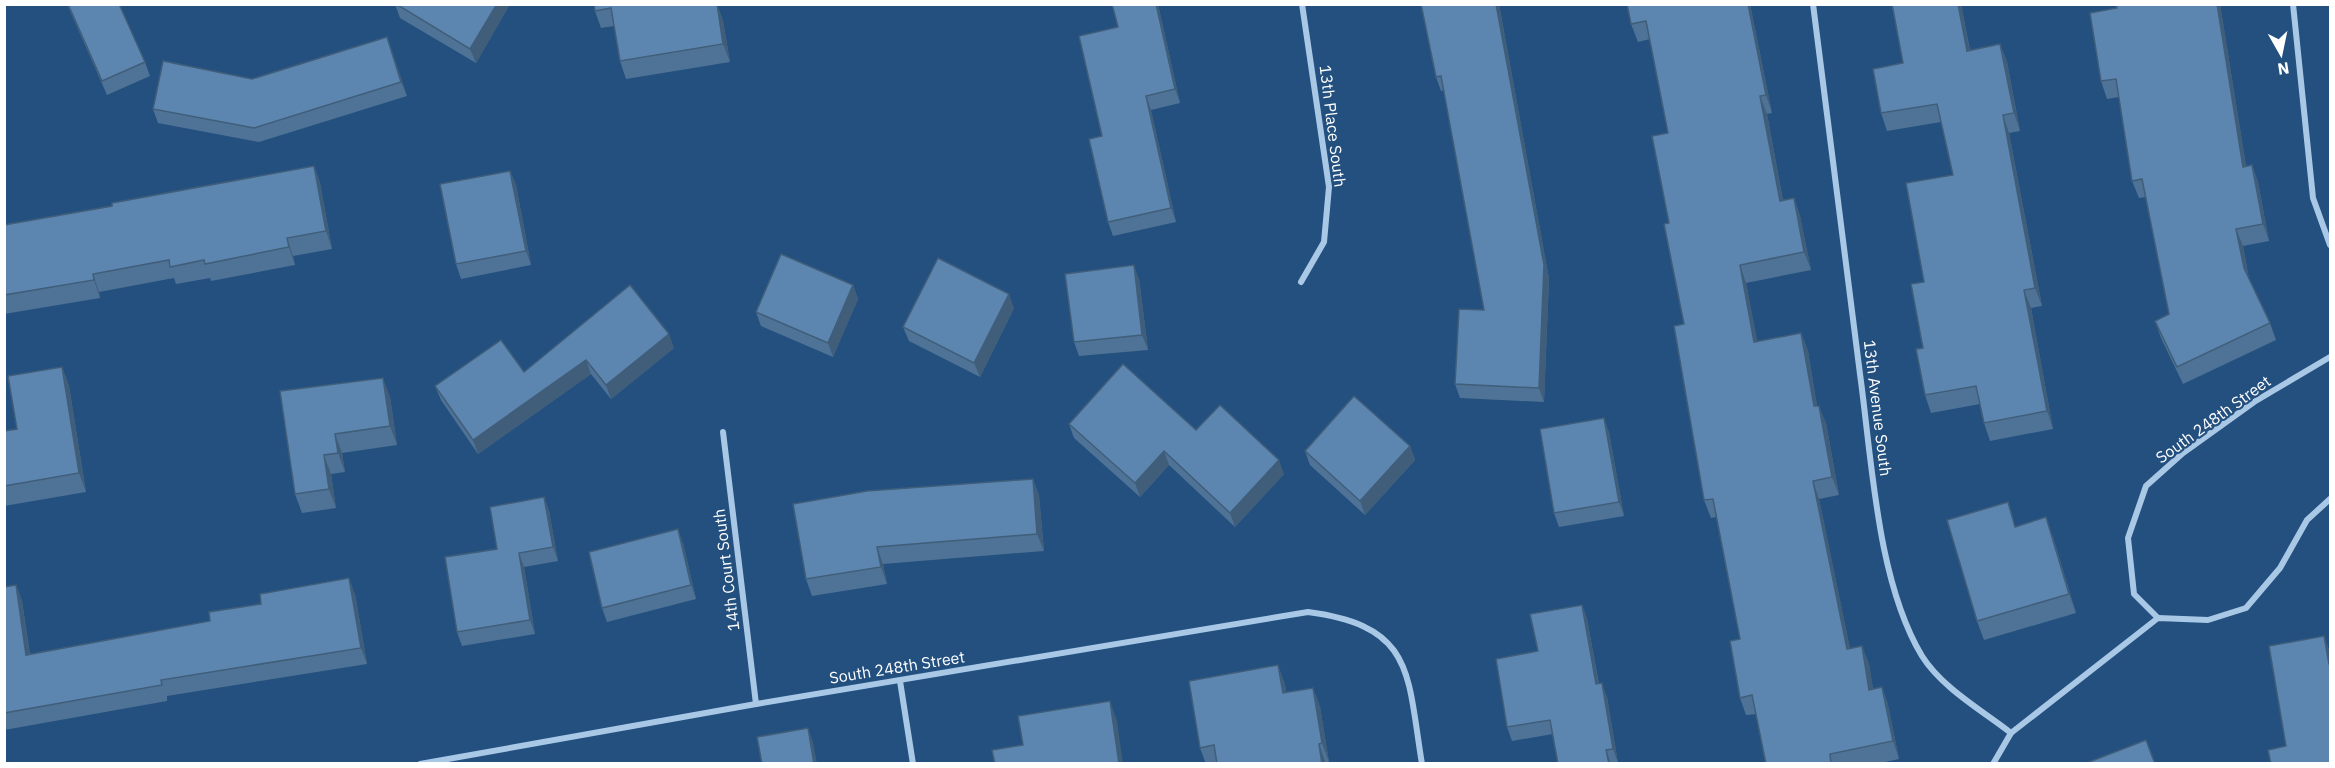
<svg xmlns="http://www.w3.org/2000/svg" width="2335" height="768" font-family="'IBM Plex Sans',sans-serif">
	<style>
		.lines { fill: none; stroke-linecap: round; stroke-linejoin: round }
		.street { stroke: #a9c8e6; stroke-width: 6 }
		.wall { fill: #4f7396 }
		.shaded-wall { fill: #405e7a }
		.building { fill: #5c86af; stroke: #405e7a; stroke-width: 1.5 }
		.labels { text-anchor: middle; stroke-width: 4.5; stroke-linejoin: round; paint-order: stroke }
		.street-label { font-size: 16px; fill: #fff; stroke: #23507f }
	</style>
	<rect width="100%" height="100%" fill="#23507f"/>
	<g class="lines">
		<g class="street">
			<path d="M1813,4c16,124 32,247 47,370 12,87 17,207 62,282 20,32 61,55 89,77"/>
			<path d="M2293,4l20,194 17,47"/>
			<path d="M1301,282l23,-40 5,-55 -27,-183"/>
			<path d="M723,432l33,272"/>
			<path d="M2158,618l-24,-24 -6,-56 18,-52 37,-33 71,-51 76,-45"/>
			<path d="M900,681l13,83"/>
			<path d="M420,764l336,-60 552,-92c107,14 99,62 114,152"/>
			<path d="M1993,764l18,-31 147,-115 50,2 38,-12 34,-40 27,-48 23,-21"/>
		</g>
	</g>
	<g class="wall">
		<path d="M67,4h52l26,58 5,14 -43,19z"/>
		<path d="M395,4h115l-34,59 -76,-45z"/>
		<path d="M594,4h123l6,17 7,41 -104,17 -6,-18 -6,-35 -13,2 -6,-17z"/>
		<path d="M1158,4l22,99 -29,7 25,112 -63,14 -5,-14 -6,-86z"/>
		<path d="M1421,4h78l50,275 -5,123 -84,-4 -5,-14 29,-74 -40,-220 -3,1 -5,-14z"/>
		<path d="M1627,4h123l22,109 -5,1 16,86 11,-2 6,18 11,54 -65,13 11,58 44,-8 7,18 9,55 9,17 13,72 -20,4 31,150 12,-3 7,18 4,25 9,-2 6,18 11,54 -23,5h-110l-10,-50 -10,1 -6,-17v-59l-24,-122 -5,1 -7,-18 -20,-176 -15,-101 -1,-90 -18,-94 -12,3 -7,-18z"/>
		<path d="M1892,4h69l9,46 30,-6 7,18 13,69 -11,2 33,173 -11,2 22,121 -63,12 -6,-18 -4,-19 -49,9 -6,-18 -2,-47 1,-66 29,-107 -12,-53 -54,9 -6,-18 22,-50z"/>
		<path d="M2220,4l26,162 6,-1 6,17 11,59 -26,5 6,33 21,44 6,17 -93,44 -22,-46 -6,-17 14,-7 -23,-117 -7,1 -7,-17 -13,-84 -12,2 -6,-18z"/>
		<path d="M387,37l20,59 -148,46 -101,-19 -5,-14 99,-30z"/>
		<path d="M314,166l6,17 12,66 -39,7 2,9 -84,16 -1,-3 -34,6 -2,-6 -75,14 1,6 -96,16v-89l108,-19z"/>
		<path d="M510,171l6,14 15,80 -70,14 -5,-15z"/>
		<path d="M1139,279l9,71 -69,6 -5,-14z"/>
		<path d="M630,285l44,63 -63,51 -20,-25 -113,80 -37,-54 -6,-14 89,-14z"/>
		<path d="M853,285l5,14 -25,58 -72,-31 -5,-14z"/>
		<path d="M1014,308l-34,69 -71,-36 -6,-14z"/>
		<path d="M62,367l7,19 17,106 -82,14v-75l13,-2z"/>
		<path d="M280,391l110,6 7,48 -55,8 3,19 -14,2 5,34 -34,5 -7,-19z"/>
		<path d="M1069,424l127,6 88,44 -49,53 -66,-62 -29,32 -66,-59z"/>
		<path d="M1609,432l15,84 -65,11 -5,-14z"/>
		<path d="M1410,446l5,14 -50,55 -55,-50 -5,-14z"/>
		<path d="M1033,479l6,17 5,55 -161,13 4,20 -75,12 -6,-17 -13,-75z"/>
		<path d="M544,497l5,14 9,50 -34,6 11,67 -73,12 -5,-14 40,-83z"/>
		<path d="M2016,526l37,11 23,76 -92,27 -7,-19z"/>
		<path d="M683,543l13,56 -89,23 -5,-14z"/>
		<path d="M16,585l6,16 8,53 325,-60 12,70 -200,32v5l-163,29v-143z"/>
		<path d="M1582,605l5,14 12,65 8,13 11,66 -60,1 -5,-30 -41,7 -5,-14 31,-76z"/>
		<path d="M1278,665l7,20 1,7 27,-4 7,19 9,55 -3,2h-120l-6,-16z"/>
	</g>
	<g class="shaded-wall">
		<path d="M497,4h13l-34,59 -6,-14z"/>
		<path d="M717,4l6,17 7,41 -7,-18z"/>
		<path d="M1156,4h2l22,99 -5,-14z"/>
		<path d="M1496,4h3l50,275 -5,123 -5,-14z"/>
		<path d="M1748,4h2l22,109 -6,-18z"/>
		<path d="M1958,4h3l12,65 -6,-18z"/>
		<path d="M2217,4h3l29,180 -6,-17z"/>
		<path d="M387,37l5,14 15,45 -6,-14z"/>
		<path d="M2000,44l7,18 13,69 -6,-18z"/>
		<path d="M1146,96l5,14 25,112 -5,-14z"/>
		<path d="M1760,96l7,18 19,104 -6,-17z"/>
		<path d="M2003,115l6,18 33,173 -7,-18z"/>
		<path d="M2252,165l6,17 11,59 -6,-17z"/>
		<path d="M314,166l6,17 12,66 -6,-18z"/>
		<path d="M510,171l6,14 15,80 -5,-14z"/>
		<path d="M1794,198l6,18 11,54 -7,-18z"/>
		<path d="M2236,229l7,17 7,39 -6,-17z"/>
		<path d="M287,238l6,18 2,9 -6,-18z"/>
		<path d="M1134,265l5,14 9,71 -6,-15z"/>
		<path d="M1740,265l6,18 15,76 -7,-17z"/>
		<path d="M93,274l6,18 1,6 -6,-18z"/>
		<path d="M853,285l5,14 -25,58 -5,-14z"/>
		<path d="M2024,290l7,18 22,121 -6,-18z"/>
		<path d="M1009,294l5,14 -34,69 -6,-14z"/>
		<path d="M1801,333l7,18 12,73 -6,-18z"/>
		<path d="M669,334l5,14 -63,51 -5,-14z"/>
		<path d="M586,360l5,14 -113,80 -5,-14z"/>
		<path d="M62,367l7,19 17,106 -7,-19z"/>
		<path d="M383,378l7,19 7,48 -7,-19z"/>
		<path d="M1819,406l7,17 13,72 -7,-18z"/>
		<path d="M1604,418l5,14 15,84 -5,-14z"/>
		<path d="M335,434l7,19 3,19 -7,-19z"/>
		<path d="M1410,446l5,14 -50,55 -5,-14z"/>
		<path d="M1164,451l5,14 -29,32 -5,-14z"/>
		<path d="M324,455l7,19 5,34 -7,-19z"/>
		<path d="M1279,460l5,14 -49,53 -5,-14z"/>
		<path d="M1033,479l6,17 5,55 -7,-17z"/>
		<path d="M1813,481l6,18 35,168 -7,-18z"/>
		<path d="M544,497l5,14 9,50 -5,-14z"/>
		<path d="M2046,517l7,20 23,76 -7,-19z"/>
		<path d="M678,529l5,14 13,56 -5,-14z"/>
		<path d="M877,547l6,17 4,20 -6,-17z"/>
		<path d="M519,553l5,14 11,67 -5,-14z"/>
		<path d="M349,578l6,16 12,70 -6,-16z"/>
		<path d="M16,585l6,16 10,70 -6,-16z"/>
		<path d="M1582,605l5,14 14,79 -5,-14z"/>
		<path d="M2324,636l6,16 1,18 -2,-6z"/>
		<path d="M1862,646l7,18 7,44 -7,-18z"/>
		<path d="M1278,665l7,20 5,27 -7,-19z"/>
		<path d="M1602,683l5,14 11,66 -5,-14z"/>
		<path d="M1882,687l6,18 11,54 -6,-18z"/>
		<path d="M1313,688l7,19 9,55 -7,-19z"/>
		<path d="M1110,701l7,20 6,43h-4z"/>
		<path d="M808,728l5,14 4,22h-3z"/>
		<path d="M1319,744l7,20h-4z"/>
		<path d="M1606,750l5,14h-2z"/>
	</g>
	<g class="building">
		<path d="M68,4h51l26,58 -43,19z"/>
		<path d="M396,4h101l-27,45z"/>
		<path d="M594,4h123l6,40 -103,17 -9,-53 -16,3z"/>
		<path d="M1112,4h44l19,85 -29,7 25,112 -63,14 -19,-83 13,-3 -23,-100 39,-9z"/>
		<path d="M1421,4h75l48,261 -5,123 -84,-4 4,-75 25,1 -43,-234 -5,1z"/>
		<path d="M1627,4h121l18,91 -6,1 20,105 14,-3 10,54 -64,13 14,77 47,-9 13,73h5l13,71 -19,4 34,168 15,-3 7,44 13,-3 11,54 -63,13 1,10h-65l-14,-69 -12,3 -10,-57 10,-2 -27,-140 -9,1 -30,-174 10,-2 -20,-100 5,-1 -17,-87 16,-3 -22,-112 -15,3z"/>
		<path d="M1892,4h66l9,47 33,-7 14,69 -11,2 32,173 -11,2 23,121 -63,12 -8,-37 -51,9 -9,-46 7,-1 -12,-64 13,-2 -18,-99 47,-8 -16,-71 -56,9 -8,-44 30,-6z"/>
		<path d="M2116,4h101l26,163 9,-2 11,59 -27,5 8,39 26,55 -93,44 -22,-46 14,-7 -27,-135 -10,2 -16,-102 -15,2 -11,-68 27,-5z"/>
		<path d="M387,37l14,45 -147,46 -101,-19 10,-48 89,18z"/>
		<path d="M314,166l12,65 -39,7 2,9 -84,17 -1,-4 -34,7 -1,-7 -76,14 1,6 -90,15v-70l108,-19v-3z"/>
		<path d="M510,171l16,80 -70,13 -16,-80z"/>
		<path d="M781,254l72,31 -25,58 -72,-31z"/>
		<path d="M938,258l71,36 -35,69 -71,-36z"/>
		<path d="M1134,265l8,70 -68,7 -9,-68z"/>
		<path d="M630,285l39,49 -63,51 -20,-25 -113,80 -38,-54 66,-46 23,32z"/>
		<path d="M1123,364l73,66 24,-25 59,55 -49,53 -66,-62 -29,32 -66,-59z"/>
		<path d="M62,367l17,106 -75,13v-55l13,-2 -9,-53z"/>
		<path d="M383,378l7,48 -55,8 3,19 -14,2 5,34 -34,5 -15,-103z"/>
		<path d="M1354,396l56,50 -50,55 -55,-50z"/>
		<path d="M1604,418l15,84 -65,11 -14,-84z"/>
		<path d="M1033,479l4,55 -160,13 4,20 -75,12 -13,-75 74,-13z"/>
		<path d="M544,497l9,50 -34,6 11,67 -73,12 -12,-75 52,-8 -7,-42z"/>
		<path d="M2008,502l7,25 31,-10 23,77 -92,27 -30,-101z"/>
		<path d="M678,529l13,56 -89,23 -13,-56z"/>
		<path d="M349,578l12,70 -200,32 1,5 -158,28v-126l12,-2 10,70 184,-34 -1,-9 52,-8 -1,-10z"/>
		<path d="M1582,605l14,79 6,-1 11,66 -7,1 3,14h-51l-8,-44 -43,7 -11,-68 42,-8 -8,-37z"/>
		<path d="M2324,636l5,28h2v100h-60l-3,-14 18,-4 -17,-100z"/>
		<path d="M1278,665l5,28 30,-5 9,55 -3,1 3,20h-105l-3,-19 -14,3 -11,-67z"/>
		<path d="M1110,701l9,63h-124l-3,-14 31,-5 -5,-29z"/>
		<path d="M808,728l6,36h-52l-5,-27z"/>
		<path d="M2146,740l9,24h-71z"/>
	</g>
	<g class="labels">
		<g class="street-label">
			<text transform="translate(1333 126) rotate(83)" y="6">13th Place South</text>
			<text transform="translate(1878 408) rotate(83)" y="6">13th Avenue South</text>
			<text transform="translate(2213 419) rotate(-36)" y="6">South 248th Street</text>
			<text transform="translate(726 570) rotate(-97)" y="6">14th Court South</text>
			<text transform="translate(897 667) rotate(-9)" y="6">South 248th Street</text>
		</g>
	</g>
	<rect width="2335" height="768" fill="none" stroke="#ffffff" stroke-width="12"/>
	<g transform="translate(2281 54) rotate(171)" stroke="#23507f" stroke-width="4.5" paint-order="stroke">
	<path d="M0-4.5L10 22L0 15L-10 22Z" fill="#ffffff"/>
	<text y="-9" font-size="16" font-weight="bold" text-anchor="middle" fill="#ffffff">N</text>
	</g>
</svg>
